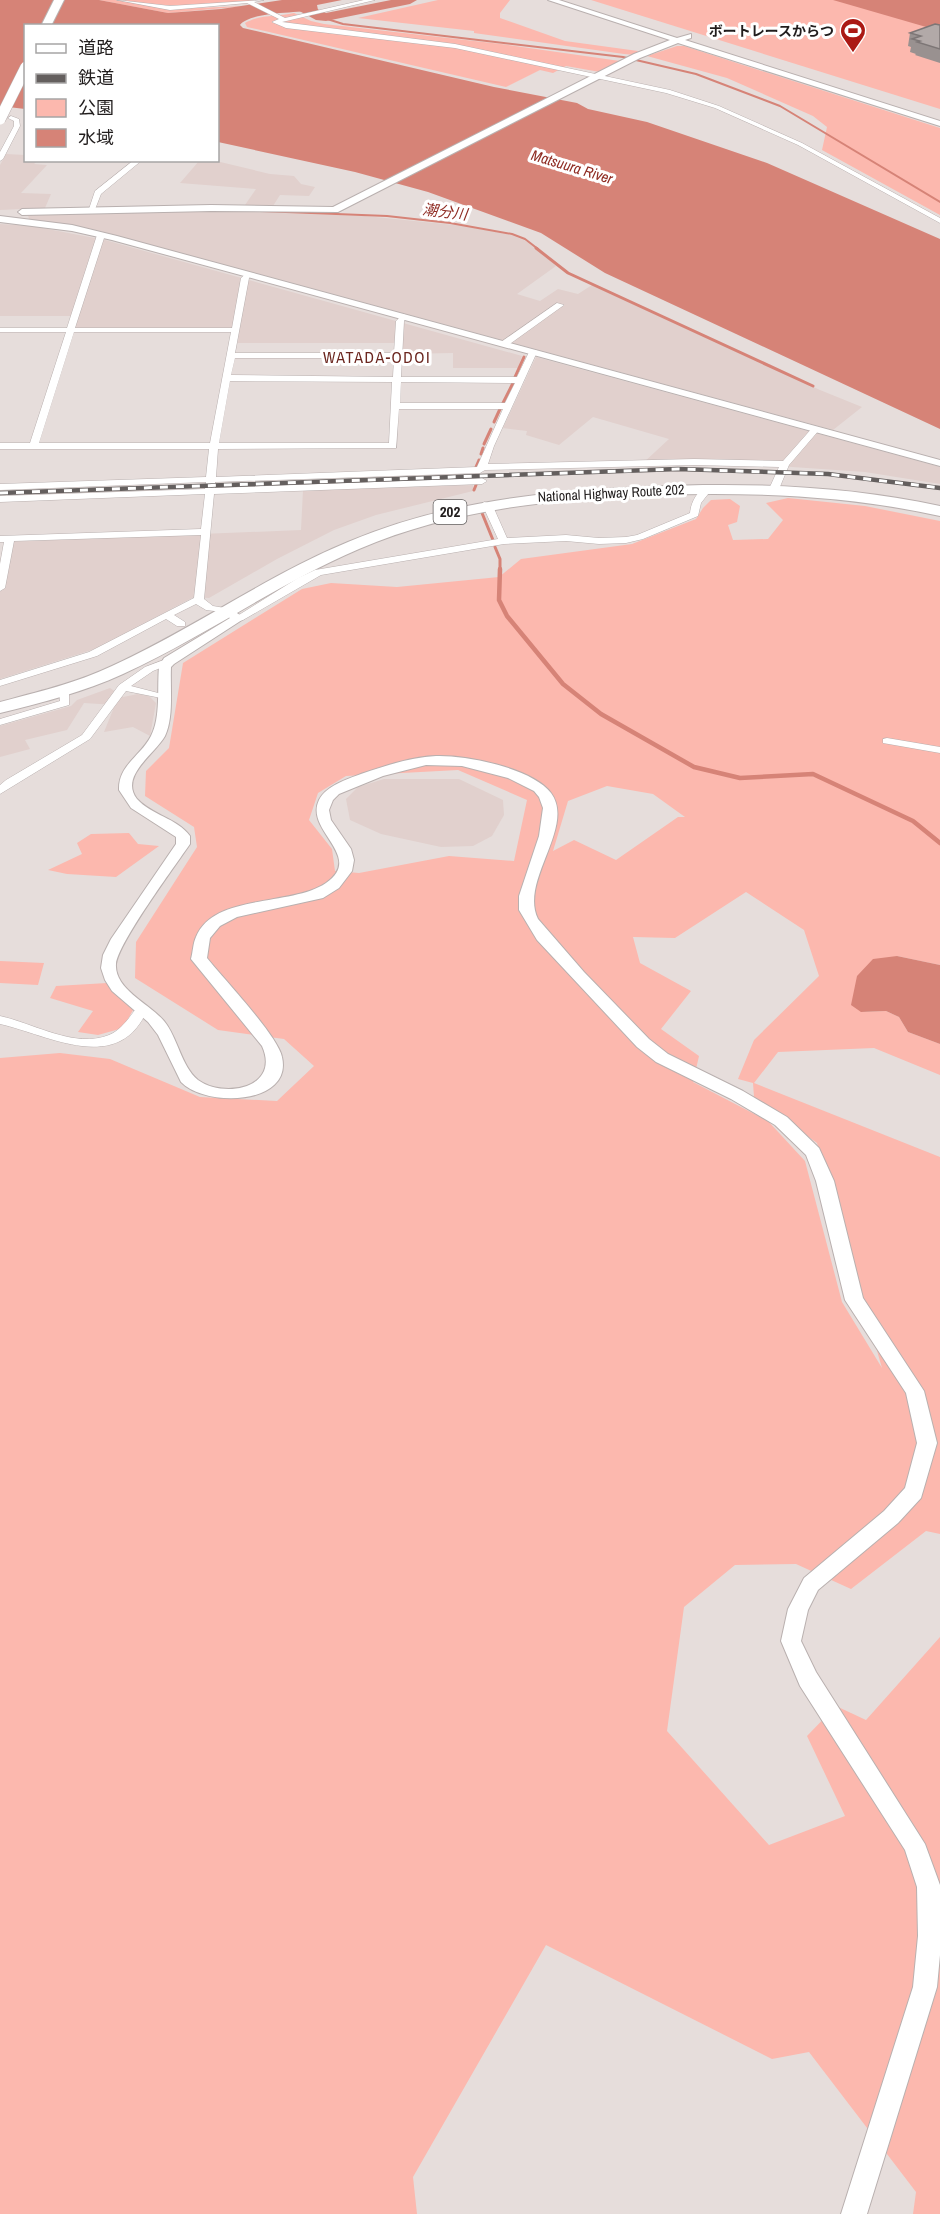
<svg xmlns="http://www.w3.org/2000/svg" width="940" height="2214" font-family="'Archivo Narrow','Noto Sans JP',sans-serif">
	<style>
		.built { fill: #e1d0cd }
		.green { fill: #fcb8ae; fill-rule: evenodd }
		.water { fill: #d68377 }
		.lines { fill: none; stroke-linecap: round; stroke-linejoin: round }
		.stream-far2 { stroke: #d68377; stroke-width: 2 }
		.stream-far1 { stroke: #d68377; stroke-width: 3 }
		.stream { stroke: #d68377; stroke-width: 4.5 }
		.river { fill: #d68377; fill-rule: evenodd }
		.minor-casing { stroke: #b9b0af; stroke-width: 1 }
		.tertiary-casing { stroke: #b9b0af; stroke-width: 2 }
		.trunk-casing { stroke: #b9b0af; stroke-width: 2 }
		.minor { fill: #fff; fill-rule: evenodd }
		.tertiary { fill: #fff; fill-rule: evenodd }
		.trunk { fill: #fff; fill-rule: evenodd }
		.rail-casing { stroke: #645f5e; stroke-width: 4.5 }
		.rail { stroke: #fff; stroke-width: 3; stroke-dasharray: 8; stroke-linecap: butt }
		.trunk-bridge-casing { stroke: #b9b0af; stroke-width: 12; stroke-linecap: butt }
		.trunk-bridge { stroke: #fff; stroke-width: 11 }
		.wall { fill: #999190 }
		.building { fill: #b2a9a8; stroke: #7d7676; stroke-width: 1.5 }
		.labels { text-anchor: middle; stroke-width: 6; stroke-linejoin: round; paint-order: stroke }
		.far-poi-label { font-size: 14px; font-weight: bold; fill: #211d1d; stroke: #fff; text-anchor: end }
		.far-street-label { font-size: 14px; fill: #211d1d; stroke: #fff }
		.far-water-label { font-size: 15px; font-style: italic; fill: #8f2c23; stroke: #fff }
		.shield { fill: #fff; stroke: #646161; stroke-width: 1.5 }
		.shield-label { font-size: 15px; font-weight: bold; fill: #211d1d }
		.far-quarter-label { font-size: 16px; letter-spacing: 1.5px; fill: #6b261f; stroke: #fff }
	</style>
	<rect width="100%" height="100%" fill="#e6dddb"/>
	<g class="built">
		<path d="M6,154l19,1 1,5 11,1 -3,3 13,1 -26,28 30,1 -6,14 -45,2v-45z"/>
		<path d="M212,160l58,14 24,2 7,8 14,3 -6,9 -29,-1 -7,11 -28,-1 11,-16 -76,-6 19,-22z"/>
		<path d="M228,211l137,5 99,10 47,9 13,5 17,11 15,15 -39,28 23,7 18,-12 20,5 14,-9 228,105 42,17 -29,23 -733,-199 -71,-12 -1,-4z"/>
		<path d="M0,224l32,2 73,14 417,116 -4,12h-65v-15l-52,1 -1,-11h-162l1,-15h-164l2,-12h-77z"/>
		<path d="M536,357l404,110v17l-75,-12 -102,-7 -121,-1 27,-25 -76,-22 -34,28 -33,-10 1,-4 -24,-3z"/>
		<path d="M473,485v6l-97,24 -42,15 -57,29 -68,39 -15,-1 -96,51 -98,31v-113l5,-24 296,-12 2,-40z"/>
		<path d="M110,688l13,9 15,-3 11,2 7,7 -6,33 -17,-9 -29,5 11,-27 -31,-2 -17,27 -42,10 5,9 -30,8v-31l71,-20 6,-6z"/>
		<path d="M384,779h75l44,21 1,15 -12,21 -19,10 -32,1 -60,-13 -31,-14 -4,-21 12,-12z"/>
	</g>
	<g class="green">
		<path d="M99,0h16l55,9 76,-3 -78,7z"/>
		<path d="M123,0h133c-45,6 -88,9 -133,0z"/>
		<path d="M438,0h72l-10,13v5l65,23 73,10 -3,4 -11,-1 -150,-21v-2l-116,-13z"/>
		<path d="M591,0h349v109z"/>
		<path d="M294,13l17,8 13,3 177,20 119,17 -20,11 -34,-6 -13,7 -13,-3 -34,17 -259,-60 -2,-4c16,-9 32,-6 49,-10z"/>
		<path d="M677,46h7l256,82v87l-118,-65 5,-23 -14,-11 -86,-38 -80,-22z"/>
		<path d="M788,498l77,8 75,15v444l-43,-9 -36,56 25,-1 13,6 9,15 32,12v31l-66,-27 -96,4 -24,31 186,74v377l-14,-3 -75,58 -55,-25 -61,1 -51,42 -17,124 102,114 76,-29 -38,-80 29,-30 30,14 74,-83v577h-27l3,-22 -107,-140 -37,7 -226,-114 -133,232 4,37h-417v-1156l60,-5 50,6 90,38 77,4 37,-35 -30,-27 -66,-9 -83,-52 1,-36 61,-95 -3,-20 -49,-31 1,-25 23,-23 14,-85 119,-74 29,-6 66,4 102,-10 22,-18 111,-15 64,-25 7,-11 8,-8 19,-1 10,7 -3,16 -9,3 5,15 35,-1 15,-19 -17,-17zM458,770l69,30 -13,61 -65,-5 -90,17 -24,-2 -3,-22 -23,-29 9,-27 28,-17zM607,786l46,8 32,23h-7l-62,43 -42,-20 -21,11 15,-50zM746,892l58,38 15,46 -65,64 -16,39 15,4 1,14 63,46 65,225 -40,-66 -37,-141 -37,-40 -75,-39 6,-26 -38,-27 30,-38 -51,-28 -7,-26 42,1z"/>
		<path d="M129,833l9,11 21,2 -43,31 -49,-3 -19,-4 34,-16 -5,-11 14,-9z"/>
		<path d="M0,961l44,2 -6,22 -38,-2z"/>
		<path d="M107,983l26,27 -10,18 -25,7 -20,-3 15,-21 -43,-13 6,-12z"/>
	</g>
	<g class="water">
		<path d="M0,0h99l69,13 53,-4 61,-9h60l-25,5 1,5c-16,3 -67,1 -78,15l3,3 251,59 83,16 11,6 59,13 120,41 173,76v190l-335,-156 -64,-40 -113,-41 -73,-20 -137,-30v-116h-192l-1,83 -25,-3z"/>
		<path d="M833,0h107v31z"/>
		<path d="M897,956l43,9v79l-32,-12 -9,-15 -13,-6 -25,1 -10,-7 6,-29 16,-17z"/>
	</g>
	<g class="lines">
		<g class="stream-far2">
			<path d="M321,17l22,7 280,33 73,17 84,32 160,96"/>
			<path d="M260,211l127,5 63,7 62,11 13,5 13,10"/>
		</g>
		<g class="stream-far1">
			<path d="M536,248l32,25 245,113"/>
			<path d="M515,377l9,-20"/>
			<path d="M503,403l10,-20"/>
			<path d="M494,422l6,-13"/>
			<path d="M484,444l7,-15"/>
			<path d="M481,454l2,-6"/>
			<path d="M476,467l3,-7"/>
			<path d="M474,490l2,-5"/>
			<path d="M482,513l11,27"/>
			<path d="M495,547l5,12v12"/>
		</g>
		<path class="stream" d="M500,569l-1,31 8,16 56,68 38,30 93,53 46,11 73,-4 100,47 27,22"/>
		<path class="river" d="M297,0l29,13 65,-13h26l-7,4 -84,17 -10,-1 -24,-13 -2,-3 2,-3z"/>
		<defs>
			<g id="minor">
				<path d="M117,0l53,6 94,-6 -10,2 31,16 79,-18h11l-93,22 173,22 215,46 49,16 83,37 138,75v5l-142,-78 -83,-37 -49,-15 -211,-45 -169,-20 -14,-6 7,-3 -32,-16 -77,7z"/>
				<path d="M11,116l8,3 1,7 -17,33 -3,2v-9l14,-26v-5l-6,-3z"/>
				<path d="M134,160l7,1 -40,33 -7,18h-6l7,-21z"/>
				<path d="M101,233l4,2 -30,93h157l9,-50 7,-6 4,2 -3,4 -14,75h159l2,-32 7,-7 4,2 -3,5 -3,56h116l13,-27h6l1,2 -43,94 -6,18 206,-5 89,2 30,-34 7,2 -31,36 -10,24 -5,3 -5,-3 10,-22 -85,-2 -209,5 -5,3 -265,9v6l267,-10 5,3 -5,3 -268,10 -10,105 9,7 18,3v4l-25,-3 -10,-6 -22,11 11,7v4h-8l-11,-7 -69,37 -97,30v-6l89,-28 105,-54 7,-63 -187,6 -9,47 -5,3v-27l4,-22h-4v-6l201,-7 4,-35 -205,8v-6l205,-7 1,-7 -206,8v-6l206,-7 3,-28h-209v-6h30l36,-111h-66v-4h67l30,-93zM74,332h157l-21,111h-171zM235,358h159l-1,19 -162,-2zM230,381l162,1 -3,61h-170zM401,382l114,1 -10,20h-105zM399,409h104l-26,58 -261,10 2,-28 178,-1z"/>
				<path d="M557,303l7,2 -57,41h-6v-4z"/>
				<path d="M707,486l5,3 -11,14 -3,13 -55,23 -17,4 -27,1 -33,-3 -62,3 -183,31 -78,45 -4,1 -5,-3 64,-40 17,-8 183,-31 -16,-35 2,-2 8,2 15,34 59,-3 33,3 27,-1 11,-2 53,-22c1,-11 7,-22 17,-27z"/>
				<path d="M169,658l5,3 -1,2 -20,8 -22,15 35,9v4l-40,-8 -36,48 -90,55v-9l6,-5 76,-45 37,-50 26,-18z"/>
				<path d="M64,688l5,3v14l-69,20v-6l60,-18 -1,-10z"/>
				<path d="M887,738l53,9v6l-57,-10v-4z"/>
				<path d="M142,1004l6,4c-28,69 -99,27 -148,16v-8c33,7 75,33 109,19 17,-7 26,-29 33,-31z"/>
			</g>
			<g id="tertiary">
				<path d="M548,0h11l118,38 14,-4v4l-6,2 255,81v5l-262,-83 -38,15 -302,154 -127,-1 -189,4 -4,-3 4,-3 189,-4 122,2 301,-153 36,-14z"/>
				<path d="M0,216l72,9 45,11 823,224v6l-828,-226 -40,-9 -72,-9z"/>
				<path d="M227,607l18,11 -71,46 -3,3c-1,21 3,50 -6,69 -10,18 -46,40 -28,63 14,16 40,19 53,37v8c-15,22 -72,99 -74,120 -2,25 34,40 48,57 14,17 17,45 34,59 26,19 83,8 64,-34l-71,-87c2,-7 2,-16 5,-22 18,-44 95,-30 130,-54 39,-27 -22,-52 -7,-83 7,-14 28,-21 42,-26 24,-8 50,-17 75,-18 30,-1 96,12 115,37 25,34 -32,88 -13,126l46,53 65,67 19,15 75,37 44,26 32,31 15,33 29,117 61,93 13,52 -16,55 -23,25 -80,67 -10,20 -7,31 15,31 109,172 15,41v70l-3,32 -70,227h-26l72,-227 5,-51 -1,-49 -12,-37 -105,-164 -19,-45 7,-32 16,-31 80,-67 21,-23 12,-45 -11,-50 -61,-93 -29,-119 -10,-26 -31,-30 -44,-26 -75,-37 -19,-15 -100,-107 -18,-30v-14l20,-60 4,-28 -4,-11 -5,-6 -26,-13 -46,-12 -36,-1 -43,11 -44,18 -6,6 -4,10 2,10 20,29 3,11 -2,11 -13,17 -16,10 -86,19 -17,9 -10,12 -3,20c16,20 71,78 75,99 11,48 -76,51 -101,25l-23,-47 -10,-13 -36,-31 -7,-11 -4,-12 2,-13 8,-16 65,-95v-7l-45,-29 -12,-18c-1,-25 22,-34 32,-54 10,-19 6,-48 8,-69l5,-9 66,-40 -9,-7z"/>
			</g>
			<g id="trunk">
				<path d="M54,0h10l-13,26h-10z"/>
				<path d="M703,485c81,-1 159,4 237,21v10c-95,-21 -189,-24 -286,-21 -100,4 -202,14 -295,54 -82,35 -155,88 -236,125 -39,18 -82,29 -123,39v-11c38,-10 76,-19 112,-36 81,-37 154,-90 236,-124 113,-48 235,-54 355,-57z"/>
			</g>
		</defs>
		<use href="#minor" class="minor-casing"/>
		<use href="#tertiary" class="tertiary-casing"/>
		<use href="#trunk" class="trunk-casing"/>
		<use href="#minor" class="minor"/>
		<use href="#tertiary" class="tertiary"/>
		<use href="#trunk" class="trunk"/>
		<defs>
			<path id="rail" d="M0,493l678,-24 150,5 112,14"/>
		</defs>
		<use href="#rail" class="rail-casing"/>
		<use href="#rail" class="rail"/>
		<defs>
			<path id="trunk-bridge" d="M0,119l26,-52"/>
		</defs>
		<use href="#trunk-bridge" class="trunk-bridge-casing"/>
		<use href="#trunk-bridge" class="trunk-bridge"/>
	</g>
	<path class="wall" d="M940,25v38l-25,-8 1,-1 -6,-2 1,-5 -3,-1 2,-13z"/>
	<path class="building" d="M935,24l5,1v24l-23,-7 3,-1 -8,-2 9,-3 -11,-3z"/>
	<defs>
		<symbol id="stadium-pin" viewBox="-11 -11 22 30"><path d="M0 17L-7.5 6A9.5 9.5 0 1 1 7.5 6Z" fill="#ab1914" stroke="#fff"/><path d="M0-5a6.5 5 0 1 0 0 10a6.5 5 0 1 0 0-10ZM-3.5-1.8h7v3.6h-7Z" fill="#fff"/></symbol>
	</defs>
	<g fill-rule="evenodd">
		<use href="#stadium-pin" x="838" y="16" width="30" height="40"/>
	</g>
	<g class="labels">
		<g class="far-poi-label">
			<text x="834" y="36">ボートレースからつ</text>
		</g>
		<g class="far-street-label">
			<text transform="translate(611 493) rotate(-3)" y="5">National Highway Route 202</text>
		</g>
		<g class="far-water-label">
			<text transform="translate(572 167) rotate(17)" y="5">Matsuura River</text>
			<text transform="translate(445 212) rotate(7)" y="5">潮分川</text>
		</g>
		<rect class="shield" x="433.5" y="500" width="33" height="24" rx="4.5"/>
		<g class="shield-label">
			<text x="450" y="517">202</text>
		</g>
		<g class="far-quarter-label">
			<text x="377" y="363">WATADA-ODOI</text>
		</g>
	</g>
	<rect x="24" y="24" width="195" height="138" fill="#ffffff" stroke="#a6a5a5" stroke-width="1.5"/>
	<rect x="36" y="44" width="30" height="9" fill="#ffffff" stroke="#a6a5a5" stroke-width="1.5"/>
	<text x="78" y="54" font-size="18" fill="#211d1d">道路</text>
	<rect x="36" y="74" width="30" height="9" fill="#645f5e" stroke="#a6a5a5" stroke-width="1.5"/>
	<text x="78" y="84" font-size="18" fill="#211d1d">鉄道</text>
	<rect x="36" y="99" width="30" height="18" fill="#fcb8ae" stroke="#a6a5a5" stroke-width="1.5"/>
	<text x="78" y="114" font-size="18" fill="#211d1d">公園</text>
	<rect x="36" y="129" width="30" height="18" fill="#d68377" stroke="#a6a5a5" stroke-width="1.5"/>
	<text x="78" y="144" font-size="18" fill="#211d1d">水域</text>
</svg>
